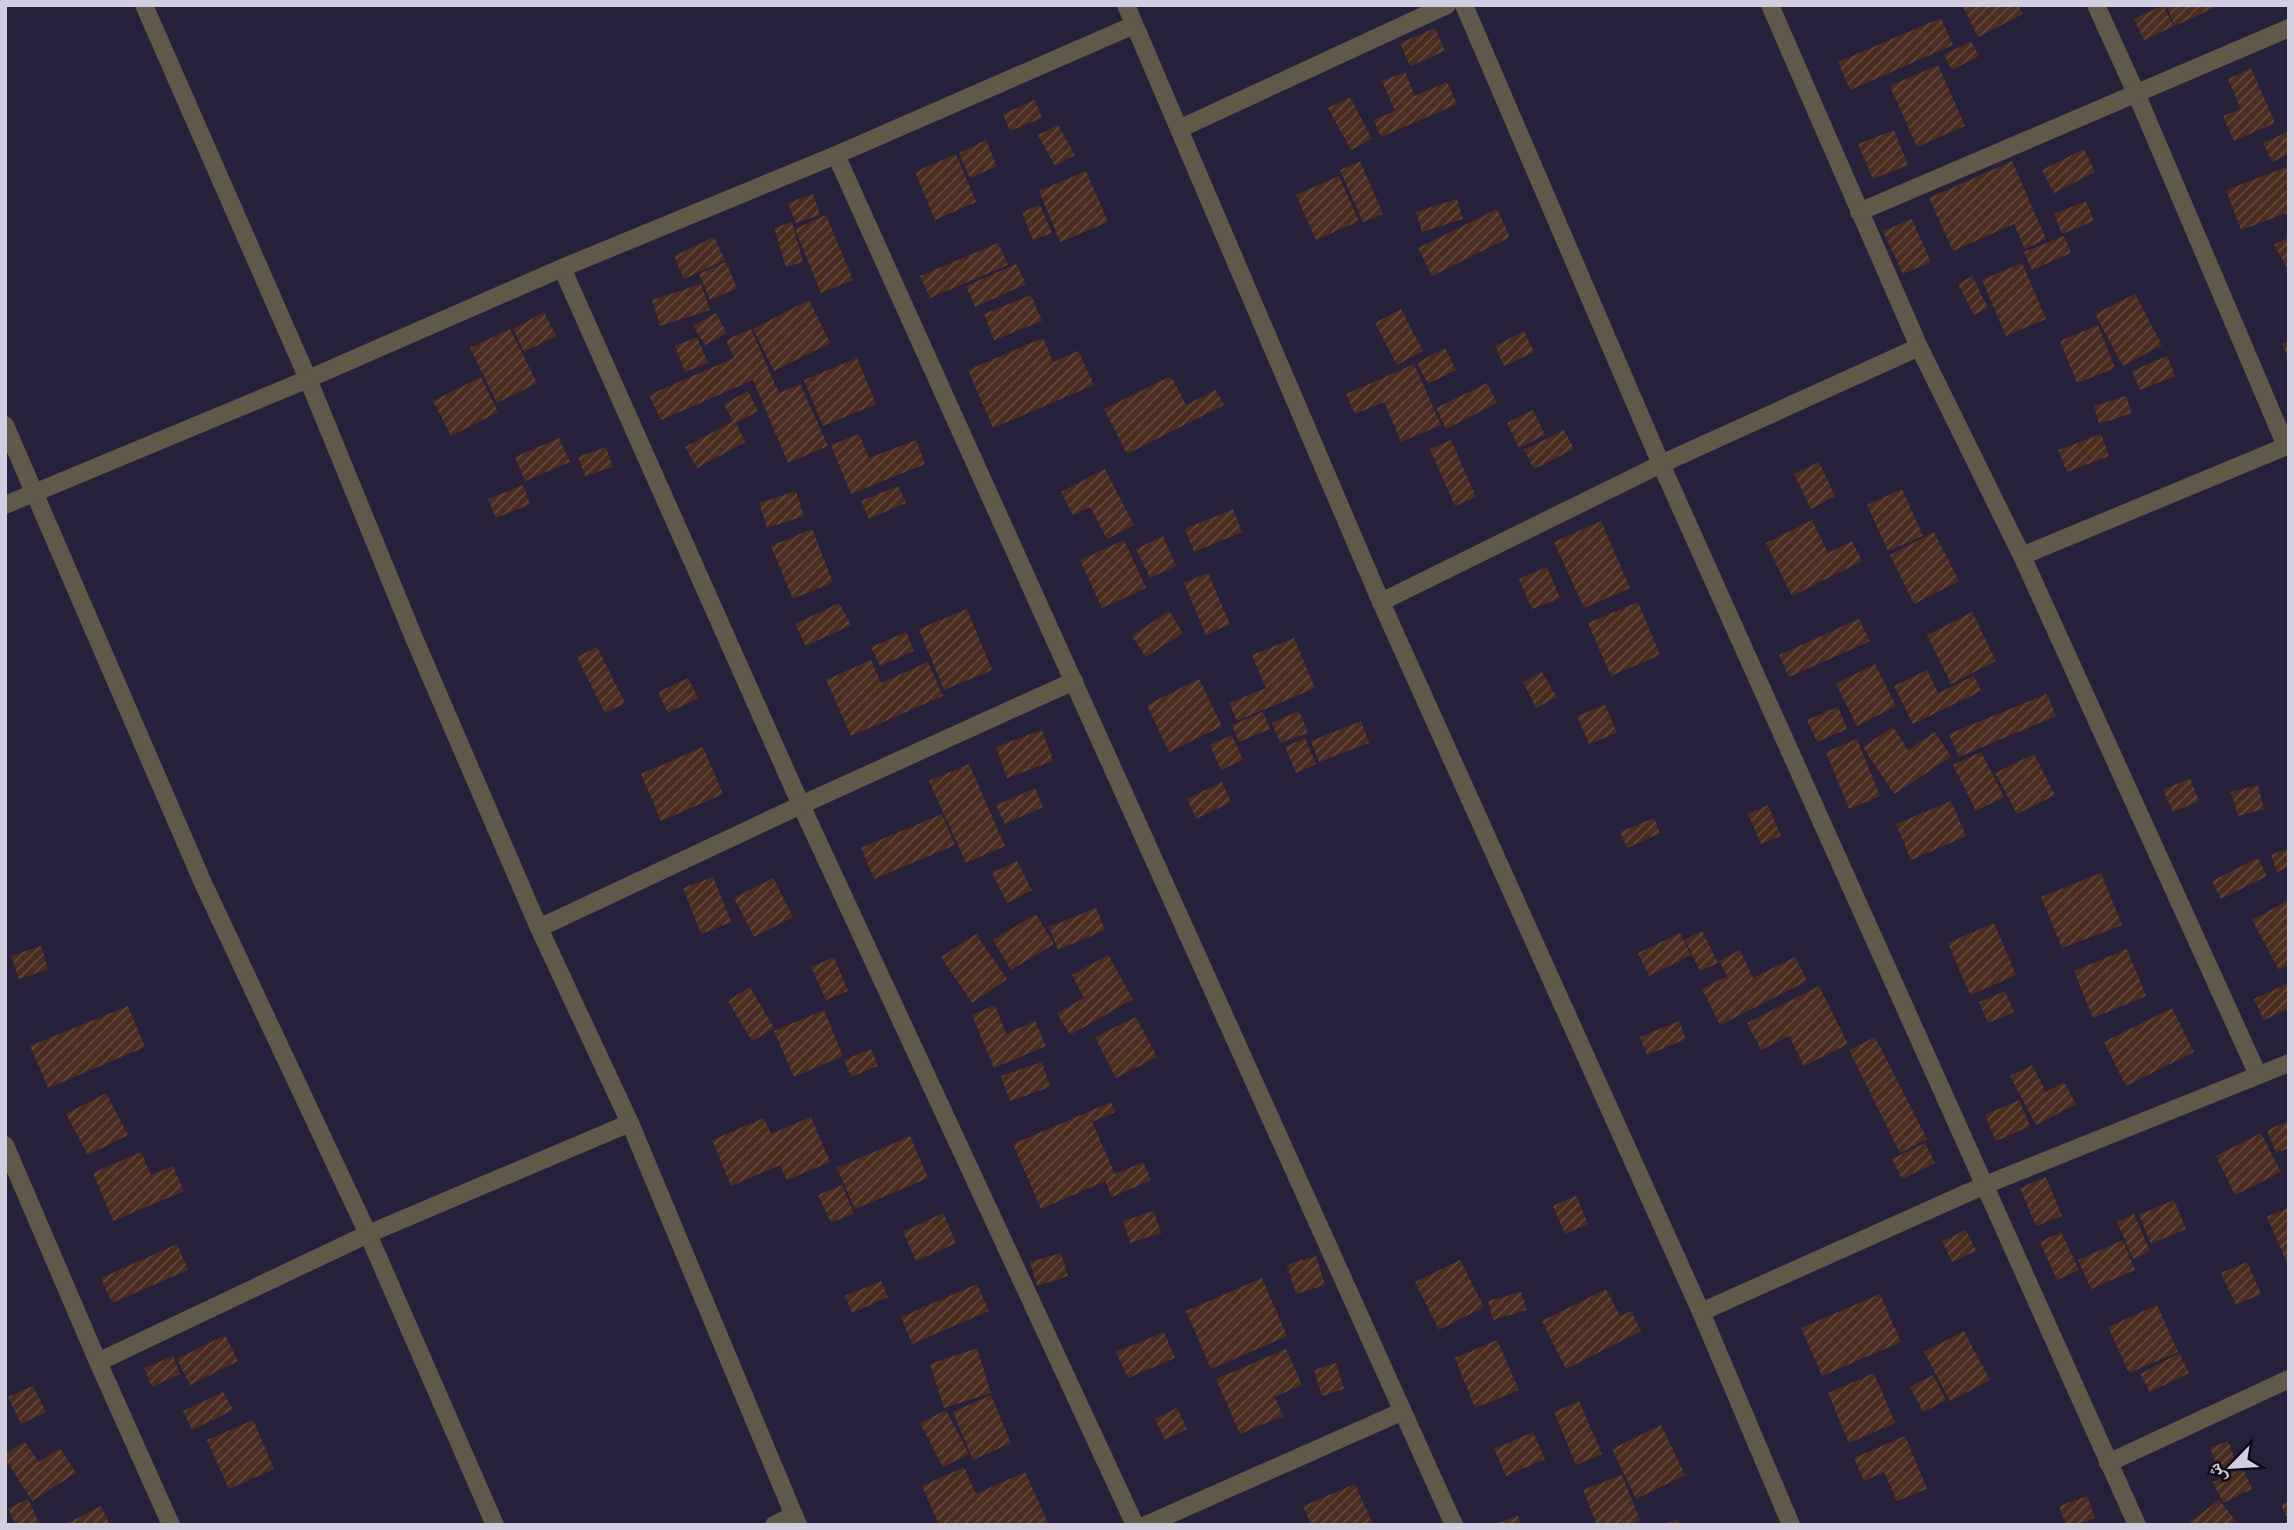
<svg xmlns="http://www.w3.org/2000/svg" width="2294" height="1530" font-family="'Public Sans','Noto Naskh Arabic',sans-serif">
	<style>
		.building { fill: url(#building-hatch) }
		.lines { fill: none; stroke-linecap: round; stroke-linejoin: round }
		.minor { stroke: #605848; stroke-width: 18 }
	</style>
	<defs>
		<pattern id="building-hatch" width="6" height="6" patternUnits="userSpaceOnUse" patternTransform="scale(1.75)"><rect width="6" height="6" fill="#4a2d1f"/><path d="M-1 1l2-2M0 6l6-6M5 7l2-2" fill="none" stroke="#634a3f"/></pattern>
	</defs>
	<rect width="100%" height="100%" fill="#26203b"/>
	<g class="building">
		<path d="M1962,5h57l4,9 -45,23z"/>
		<path d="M2163,5l11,21 -30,14 -10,-21z"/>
		<path d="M2166,5h54l-45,21z"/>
		<path d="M1941,18l12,27 -103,45 -12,-28z"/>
		<path d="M1435,28l10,23 -35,15 -10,-23z"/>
		<path d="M1971,41l8,15 -27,14 -8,-15z"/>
		<path d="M1938,65l27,61 -48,21 -27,-61z"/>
		<path d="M2251,68l24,55 -41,18 -11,-25 18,-7 -13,-30z"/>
		<path d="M1405,72l10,24 32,-14 10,22 -76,33 -7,-17 21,-9 -13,-30z"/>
		<path d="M1350,97l22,42 -21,11 -23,-42z"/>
		<path d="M1035,100l7,18 -32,13 -7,-17z"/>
		<path d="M1058,125l17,30 -20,11 -17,-31z"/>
		<path d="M1894,130l14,35 -35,14 -15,-35z"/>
		<path d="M2289,131v23l-17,8 -9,-19z"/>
		<path d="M986,140l11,26 -27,12 -11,-25z"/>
		<path d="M2084,149l11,23 -41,21 -12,-23z"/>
		<path d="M956,154l20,48 -41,18 -20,-48z"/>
		<path d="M1360,161l23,53 -20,8 -23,-52z"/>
		<path d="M2012,161l34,78 -21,10 -11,-25 -61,27 -24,-53z"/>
		<path d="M2289,166v46l-48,18 -15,-40z"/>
		<path d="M1086,171l22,51 -48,20 -21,-51z"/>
		<path d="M1339,176l20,45 -43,19 -20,-45z"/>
		<path d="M813,194l7,21 -24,8 -8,-20z"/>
		<path d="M1457,199l6,20 -41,13 -6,-20z"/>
		<path d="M2086,201l8,20 -32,13 -8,-20z"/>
		<path d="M1040,205l12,28 -19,7 -11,-28z"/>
		<path d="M1497,209l13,28 -78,39 -14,-28z"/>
		<path d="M826,215l27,65 -32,13 -26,-64z"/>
		<path d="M1912,219l19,43 -28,12 -20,-43z"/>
		<path d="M792,222l11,40 -17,5 -12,-39z"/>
		<path d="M2064,236l7,17 -39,17 -8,-18z"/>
		<path d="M714,237l11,23 -41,19 -10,-23z"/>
		<path d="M2289,237v34l-15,-26z"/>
		<path d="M998,243l10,22 -78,33 -10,-22z"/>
		<path d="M726,262l11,26 -27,12 -11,-26z"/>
		<path d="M2022,263l24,56 -40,17 -24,-56z"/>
		<path d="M1016,264l10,20 -51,23 -9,-21z"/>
		<path d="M1972,276l16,32 -14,7 -16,-31z"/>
		<path d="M701,284l9,26 -50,16 -8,-26z"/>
		<path d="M2135,294l27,51 -39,21 -28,-52z"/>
		<path d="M1031,295l11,26 -48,19 -10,-26z"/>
		<path d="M809,300l21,43 -56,28 -21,-42z"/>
		<path d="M1401,309l22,42 -26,14 -22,-42z"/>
		<path d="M544,312l12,24 -32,16 -11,-23z"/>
		<path d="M716,313l11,20 -22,12 -12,-19z"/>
		<path d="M2098,325l17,43 -38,15 -17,-42z"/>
		<path d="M510,329l27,54 -40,20 -27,-55z"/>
		<path d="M751,329l28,64 21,-9 28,62 -40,17 -35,-83 -92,40 -12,-25 85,-37 -8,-18z"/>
		<path d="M1524,331l10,21 -30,14 -9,-20z"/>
		<path d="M697,337l11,26 -23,9 -10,-26z"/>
		<path d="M1043,338l10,24 25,-11 16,34 -101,43 -25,-58z"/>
		<path d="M2289,341v19l-7,-16z"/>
		<path d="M1445,348l11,22 -28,14 -11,-21z"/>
		<path d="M2167,356l8,20 -35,14 -8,-19z"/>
		<path d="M857,358l19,46 -53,22 -19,-46z"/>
		<path d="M1414,364l27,61 -40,17 -17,-40 -29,12 -9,-20z"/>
		<path d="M1171,376l15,29 30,-15 8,15 -97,49 -23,-45z"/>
		<path d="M481,377l17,35 -47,24 -18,-35z"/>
		<path d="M1487,383l10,20 -51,26 -10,-21z"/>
		<path d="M748,391l10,20 -22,12 9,19 -48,26 -12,-21 48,-26 -9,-17z"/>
		<path d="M2126,396l6,17 -33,11 -5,-18z"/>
		<path d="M1533,410l12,25 -26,13 -12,-25z"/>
		<path d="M1564,430l10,19 -40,20 -10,-19z"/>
		<path d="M859,434l10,24 47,-18 9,24 -74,30 -20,-49z"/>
		<path d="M2101,434l8,22 -42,16 -9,-22z"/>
		<path d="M559,438l11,24 -45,19 -10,-24z"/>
		<path d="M1451,440l25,57 -21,9 -25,-57z"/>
		<path d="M606,447l7,20 -28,9 -7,-19z"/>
		<path d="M1819,462l16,34 -24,13 -17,-35z"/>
		<path d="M1105,469l29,56 -27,14 -17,-32 -17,8 -12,-23z"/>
		<path d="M523,485l7,19 -34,14 -8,-19z"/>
		<path d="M898,486l8,17 -37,16 -8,-18z"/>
		<path d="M1902,489l21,47 -35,15 -21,-46z"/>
		<path d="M796,491l8,25 -37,12 -8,-25z"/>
		<path d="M1233,509l9,23 -48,20 -9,-23z"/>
		<path d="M1812,520l16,33 24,-12 10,20 -70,35 -26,-53z"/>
		<path d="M1601,521l29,67 -46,20 -30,-66z"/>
		<path d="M812,529l21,53 -40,17 -22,-53z"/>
		<path d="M1934,532l25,49 -45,23 -24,-49z"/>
		<path d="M1163,536l13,30 -26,12 -14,-29z"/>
		<path d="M1124,540l22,48 -44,20 -22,-48z"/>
		<path d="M1547,567l13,31 -28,11 -13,-30z"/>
		<path d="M1208,573l22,51 -24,11 -22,-52z"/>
		<path d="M1638,602l22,53 -49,21 -23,-53z"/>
		<path d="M839,603l12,22 -45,21 -11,-22z"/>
		<path d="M967,609l25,61 -48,20 -25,-61z"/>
		<path d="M1169,611l14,22 -37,24 -14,-21z"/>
		<path d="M1972,612l24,49 -45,23 -24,-49z"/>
		<path d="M1859,619l11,22 -81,36 -10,-22z"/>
		<path d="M906,632l8,19 -34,15 -9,-19z"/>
		<path d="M1294,638l21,50 -78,33 -8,-18 37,-15 -14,-33z"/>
		<path d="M597,647l28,56 -20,10 -28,-56z"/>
		<path d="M871,660l10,23 47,-21 15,34 -92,40 -25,-56z"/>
		<path d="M1875,664l21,42 -39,20 -21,-42z"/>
		<path d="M1927,670l11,23 36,-17 7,15 -68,33 -19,-38z"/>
		<path d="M1542,672l15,25 -21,11 -13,-26z"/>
		<path d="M688,678l10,20 -30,15 -10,-21z"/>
		<path d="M1199,679l23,47 -53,26 -22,-47z"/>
		<path d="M2047,694l9,22 -97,41 -10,-23z"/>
		<path d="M1605,705l12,28 -28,11 -12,-28z"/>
		<path d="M1838,707l9,22 -30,13 -10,-22z"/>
		<path d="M1299,711l9,22 -28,10 -8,-20z"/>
		<path d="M1263,712l7,17 -31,13 -7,-17z"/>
		<path d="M1361,721l8,22 -50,19 -8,-21z"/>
		<path d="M1893,727l15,23 27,-18 16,25 -57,37 -31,-47z"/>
		<path d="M1042,730l11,31 -46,17 -11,-31z"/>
		<path d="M1232,735l11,25 -22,10 -11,-25z"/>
		<path d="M1305,738l11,26 -20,9 -11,-26z"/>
		<path d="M1857,739l23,57 -31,13 -23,-57z"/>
		<path d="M703,747l20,47 -62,27 -20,-47z"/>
		<path d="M1981,752l23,45 -28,14 -23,-46z"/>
		<path d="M2034,754l21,41 -38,19 -22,-41z"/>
		<path d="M969,764l36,82 -39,17 -37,-82z"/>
		<path d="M2190,778l9,23 -26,11 -10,-22z"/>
		<path d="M1222,782l9,20 -35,17 -9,-20z"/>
		<path d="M2258,785l6,24 -26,7 -7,-24z"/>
		<path d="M1035,788l8,19 -38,17 -9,-19z"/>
		<path d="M1951,801l15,35 -55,24 -15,-36z"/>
		<path d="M1768,805l13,31 -20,8 -13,-30z"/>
		<path d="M942,814l13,31 -81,34 -13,-31z"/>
		<path d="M1654,818l6,15 -33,15 -7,-16z"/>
		<path d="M2289,848v19l-12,5 -6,-17z"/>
		<path d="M2258,858l9,18 -46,23 -9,-18z"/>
		<path d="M1017,861l15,29 -25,13 -15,-30z"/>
		<path d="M2101,873l21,52 -60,23 -21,-51z"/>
		<path d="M713,877l18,45 -30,12 -18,-46z"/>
		<path d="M773,878l20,39 -39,20 -20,-39z"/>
		<path d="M2289,900v64l-10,6 -27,-50z"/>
		<path d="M1096,908l9,22 -47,20 -9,-23z"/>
		<path d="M1036,914l18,30 -43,26 -18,-30z"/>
		<path d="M1994,923l22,52 -46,20 -22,-52z"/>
		<path d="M1702,931l16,32 -18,8 -15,-31z"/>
		<path d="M1680,933l11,22 -42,21 -11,-23z"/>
		<path d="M976,934l31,45 -35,24 -31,-46z"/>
		<path d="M41,946l7,23 -29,10 -8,-23z"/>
		<path d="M2127,949l19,47 -53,22 -19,-47z"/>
		<path d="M1740,950l13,28 42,-21 12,24 -87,44 -18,-36 25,-13 -8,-15z"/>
		<path d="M1108,955l25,44 -63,36 -13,-22 27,-15 -12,-23z"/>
		<path d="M834,957l14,34 -22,9 -15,-33z"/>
		<path d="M2289,983v25l-25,12 -10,-21z"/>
		<path d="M1819,986l29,58 -44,22 -15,-30 -28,14 -14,-27z"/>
		<path d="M750,987l24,41 -22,13 -24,-40z"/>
		<path d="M2005,991l9,21 -26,11 -9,-21z"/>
		<path d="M995,1005l11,29 29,-13 11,25 -52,22 -22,-53z"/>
		<path d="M128,1006l17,41 -97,41 -18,-42z"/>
		<path d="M2172,1008l22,44 -68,34 -22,-44z"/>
		<path d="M824,1010l19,46 -49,21 -20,-46z"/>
		<path d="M1136,1017l21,40 -41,21 -21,-41z"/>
		<path d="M1679,1021l7,18 -39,16 -7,-18z"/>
		<path d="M1875,1037l52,102 -27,14 -51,-103z"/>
		<path d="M871,1049l7,17 -27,11 -7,-17z"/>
		<path d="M1042,1062l8,25 -40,14 -9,-25z"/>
		<path d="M2032,1065l14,27 18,-10 12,22 -40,21 -26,-49z"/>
		<path d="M106,1093l22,42 -40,20 -22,-41z"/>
		<path d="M2019,1100l11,26 -34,15 -11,-26z"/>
		<path d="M1111,1102l4,10 -23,10 23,52 28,-12 8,18 -39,17 -7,-16 -64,28 -28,-65z"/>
		<path d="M811,1117l19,45 -43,18 -7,-15 -49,21 -19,-46 52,-22 7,16z"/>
		<path d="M2289,1121v27l-13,5 -9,-23z"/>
		<path d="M2261,1133l20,39 -46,23 -19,-39z"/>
		<path d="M910,1136l18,42 -73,31 -18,-41z"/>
		<path d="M1925,1143l10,20 -33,16 -10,-20z"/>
		<path d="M141,1152l10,23 22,-9 11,25 -71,30 -20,-48z"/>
		<path d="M2046,1177l16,39 -26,10 -16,-38z"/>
		<path d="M842,1185l12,28 -23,10 -13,-28z"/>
		<path d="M1576,1196l12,28 -23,10 -12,-28z"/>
		<path d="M2174,1200l12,29 -35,15 -12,-29z"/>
		<path d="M2289,1207v55l-2,1 -20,-46z"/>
		<path d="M1154,1211l7,22 -31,10 -7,-22z"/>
		<path d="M943,1213l13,30 -40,18 -13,-29z"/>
		<path d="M2134,1214l16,37 -17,8 -16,-37z"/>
		<path d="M1966,1230l10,21 -24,11 -10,-21z"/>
		<path d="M2061,1232l18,38 -22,10 -17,-38z"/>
		<path d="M2123,1240l12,30 -44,19 -13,-29z"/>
		<path d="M177,1244l11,26 -76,33 -11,-25z"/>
		<path d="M1061,1253l7,23 -31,10 -7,-24z"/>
		<path d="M1316,1256l9,29 -29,9 -9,-29z"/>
		<path d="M1460,1260l24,47 -45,23 -24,-48z"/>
		<path d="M2247,1262l14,32 -25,11 -15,-32z"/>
		<path d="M1262,1278l25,58 -76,33 -25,-58z"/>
		<path d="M881,1281l7,16 -36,16 -7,-17z"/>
		<path d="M977,1284l12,27 -77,33 -11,-27z"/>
		<path d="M1606,1289l14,27 11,-5 10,20 -75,38 -24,-48z"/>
		<path d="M1521,1292l6,18 -34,10 -5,-19z"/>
		<path d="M1880,1294l21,48 -79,34 -21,-48z"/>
		<path d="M2157,1305l21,47 -49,21 -21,-46z"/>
		<path d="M1964,1331l26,49 -40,21 -26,-49z"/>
		<path d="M1164,1332l11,26 -47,20 -12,-26z"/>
		<path d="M225,1335l13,26 -48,24 -13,-26z"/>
		<path d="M1497,1340l22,50 -44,18 -20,-50z"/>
		<path d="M977,1348l14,45 -47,15 -14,-44z"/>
		<path d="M1286,1349l16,36 -27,12 8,19 -43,18 -24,-55z"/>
		<path d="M2179,1353l10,20 -39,19 -10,-18z"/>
		<path d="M173,1356l7,18 -28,13 -8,-19z"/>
		<path d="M1336,1363l8,26 -22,7 -8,-26z"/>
		<path d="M1874,1373l21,50 -46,20 -21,-50z"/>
		<path d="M1933,1375l13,25 -23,12 -13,-25z"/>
		<path d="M33,1386l13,26 -25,12 -13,-27z"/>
		<path d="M223,1392l10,18 -41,20 -9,-19z"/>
		<path d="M991,1395l20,48 -38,17 -20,-48z"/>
		<path d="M1579,1401l23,53 -26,11 -22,-53z"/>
		<path d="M1177,1408l10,21 -22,11 -10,-21z"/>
		<path d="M946,1410l23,44 -26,13 -23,-44z"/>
		<path d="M253,1420l21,49 -45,20 -22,-49z"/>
		<path d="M1661,1425l24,50 -49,24 -24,-50z"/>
		<path d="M1533,1432l12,27 -39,17 -12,-27z"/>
		<path d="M1905,1436l22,53 -30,12 -13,-29 -20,9 -10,-23z"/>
		<path d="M2228,1441l10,26 -17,7 -11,-26z"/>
		<path d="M25,1442l14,20 21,-14 16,25 -44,28 -27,-43v-4z"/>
		<path d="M964,1467l12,27 49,-22 23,51 -109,2 -17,-39z"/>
		<path d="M2243,1468l9,21 -29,14 -10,-21z"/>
		<path d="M1622,1475l18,45 -10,5h-33l-14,-35z"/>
		<path d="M1355,1484l18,41h-62l-8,-19z"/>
		<path d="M2087,1496l8,22 -19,7h-10l-7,-19z"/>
		<path d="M28,1499l12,26h-25l-7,-17z"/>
		<path d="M2219,1500l17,21 -6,4h-44z"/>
		<path d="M2289,1501v21l-8,-17z"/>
		<path d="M101,1506l9,19h-46z"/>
		<path d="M1518,1516l3,9h-26v-1z"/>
		<path d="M1678,1519l2,6h-16z"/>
	</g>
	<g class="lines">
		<g class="minor">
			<path d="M144,5l164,374 106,259 125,290 91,195 168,402"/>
			<path d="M1126,5l255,597 320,710 90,213"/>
			<path d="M1464,5l197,459 476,1061"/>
			<path d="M1770,5l149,342 103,209 236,519"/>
			<path d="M2096,5l40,88 150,353"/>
			<path d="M1179,129l268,-124"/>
			<path d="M836,155l618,1370"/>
			<path d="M1859,212l430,-184"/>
			<path d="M562,268l239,537 334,720"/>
			<path d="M5,425l198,458 165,351 127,291"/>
			<path d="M5,505l303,-126 254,-111 274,-113 298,-130"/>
			<path d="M2022,556l267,-111"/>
			<path d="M1381,602l280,-138 258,-117"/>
			<path d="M539,928l262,-123 273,-124"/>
			<path d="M5,1145l93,217 73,163"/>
			<path d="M1701,1312l284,-127 304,-122"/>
			<path d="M98,1362l270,-128 262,-111"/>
			<path d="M2108,1463l181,-84"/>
			<path d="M774,1525l20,-10"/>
			<path d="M1146,1525l255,-113"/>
		</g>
	</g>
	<rect width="2294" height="1530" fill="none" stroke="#d1cfe1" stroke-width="14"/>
	<g transform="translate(2231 1467) rotate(245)" stroke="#0e0c18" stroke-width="5" paint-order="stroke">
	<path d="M0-5L12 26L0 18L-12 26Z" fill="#d1cfe1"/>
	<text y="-10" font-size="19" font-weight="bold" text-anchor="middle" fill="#d1cfe1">ش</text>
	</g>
</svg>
